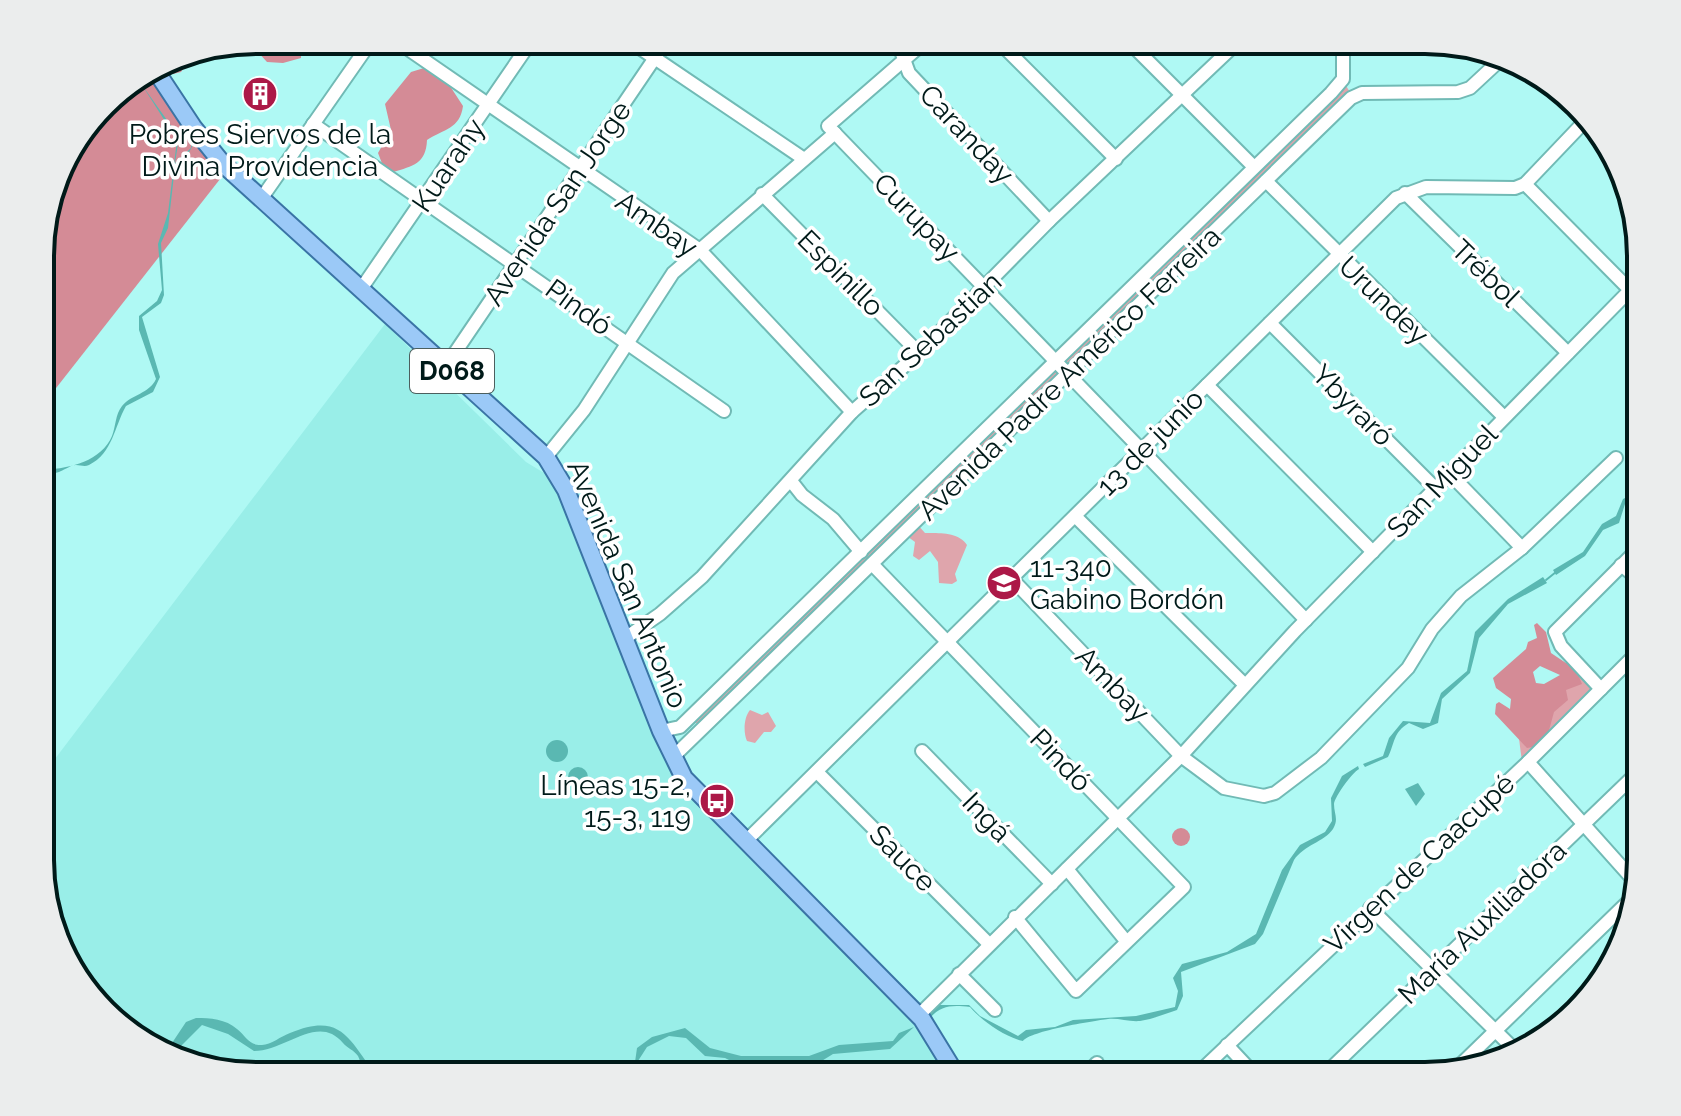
<svg xmlns="http://www.w3.org/2000/svg" width="1681" height="1116" font-family="Raleway,sans-serif">
	<style>
		.built { fill: #99eee8 }
		.green { fill: #dfa5ac }
		.forest { fill: #d48b96; fill-rule: evenodd }
		.water { fill: #5ab8b2 }
		.lines { fill: none; stroke-linecap: round; stroke-linejoin: round }
		.stream { stroke: #5ab8b2; stroke-width: 2 }
		.minor-casing { stroke: #71bab5; stroke-width: 16 }
		.major-casing { stroke: #3a74a5; stroke-width: 20 }
		.minor { stroke: #fff; stroke-width: 12 }
		.major { stroke: #9bc9f7; stroke-width: 16 }
		.labels { text-anchor: middle; stroke-width: 7; stroke-linejoin: round; paint-order: stroke }
		.shield { fill: #fff; stroke: #4c5f5e; stroke-width: 2 }
		.shield-label { font-size: 26px; font-weight: bold; fill: #001a19 }
		.poi-label { font-size: 28px; fill: #001a19; stroke: #fff }
		.street-label { font-size: 28px; fill: #001a19; stroke: #fff }
		.rim { fill: none; stroke: #001a19; stroke-width: 4 }
	</style>
	<rect width="100%" height="100%" fill="#aff9f4"/>
	<path class="built" d="M385,324l141,138 28,17 105,260 287,314 -29,23h-662l-120,-37 -66,-70 -27,-81v-112z"/>
	<g class="green">
		<path d="M1345,84l6,10 -281,274 -14,-14z"/>
		<path d="M1046,363l16,10 -145,151 8,9c14,0 34,-1 42,12l-12,29 2,7 -5,3 -13,-1 -1,-21 -8,-11 -11,9 -6,-4 2,-14 -11,-8 -202,191 -14,-5 -1,-10z"/>
		<path d="M1572,668l23,24 -73,70 -5,-39z"/>
		<path d="M750,710l12,5 6,-3 8,14 -5,6h-7l-9,11 -8,-2c-4,-9 -3,-24 3,-31z"/>
	</g>
	<g class="forest">
		<path d="M268,40l12,7 14,-7 7,3v15l-18,5 -16,-1 -19,-21z"/>
		<path d="M194,52l-13,20 -8,2 -3,-11 7,-7z"/>
		<path d="M424,68l24,15 15,23c-3,23 -19,23 -36,34 -1,24 -14,26 -34,32l-10,-6 -5,-13 13,-23 -6,-26 26,-32z"/>
		<path d="M151,70l73,104 -182,232v-178l20,-68 51,-66z"/>
		<path d="M1537,623l9,9 5,21 15,10 7,-1 9,22 -16,6 2,10 -14,12 -9,33 -18,3 -32,-34 1,-10 3,-2 11,7 1,-10 -15,-11 -3,-10 33,-29 2,-7 9,-4 -3,-13zM1540,666l20,9 -16,9 -8,-1 -3,-11z"/>
		<circle cx="1181" cy="837" r="9"/>
	</g>
	<g class="water">
		<path d="M142,85l37,52 -4,26 16,-15 1,-12 2,5c-3,12 -10,17 -19,25l-7,62 -7,15 3,52 -3,8 -19,14 18,60 -7,15 -27,14c-12,21 -13,47 -37,59 -6,3 -11,-2 -18,1 -16,8 -11,7 -29,7v-4c24,1 59,-7 70,-33 4,-10 3,-21 10,-30 10,-12 27,-12 34,-27l-17,-49v-14l18,-15 5,-11 -4,-46 10,-31 9,-73z"/>
		<path d="M1641,490v4l-16,10 -6,19 -16,7 -18,26 -29,19 -3,-5 30,-18 19,-28 14,-8 7,-17z"/>
		<path d="M1543,577l4,6 -39,21 -29,34 -9,35 -28,26 -4,24 -15,6 -14,-6c-16,9 -14,20 -21,34l-23,10 -2,-3 20,-8 6,-18 14,-17 27,2 11,-30 26,-22 8,-39 33,-33z"/>
		<circle cx="557" cy="751" r="11"/>
		<path d="M1358,766l1,3c-7,4 -24,27 -25,35 0,10 5,15 -1,25 -9,13 -29,16 -39,31l-31,74 -8,10 -74,28 2,24 -6,14c-12,4 -24,9 -37,11 -11,1 -21,-3 -32,-2 -15,2 -78,12 -85,22 -18,-4 -41,-20 -53,-34 -19,-2 -29,-2 -42,13l-2,-2 10,-13h33l11,11 38,20 8,-6 29,-3 18,-7 63,-4 39,-9 3,-16 -5,-13 9,-14 45,-12 29,-18 26,-64 18,-25 25,-13 7,-11 -1,-23 11,-22z"/>
		<circle cx="578" cy="777" r="10"/>
		<path d="M1418,783l7,11 -9,12 -11,-17z"/>
		<path d="M196,1018c14,0 30,1 41,11 9,7 12,17 25,16 9,0 19,-9 28,-12 53,-22 59,8 87,43l-12,-2c-4,-6 -4,-12 -7,-18 -4,-6 -11,-8 -15,-13 -25,-30 -57,8 -89,8l-26,-17 -26,-9 -27,27 -7,-3 18,-27z"/>
		<path d="M914,1027l-24,22 -57,5 -13,8 -14,2 -18,-4 -51,4 -12,-6 -20,-2 -19,-18 -17,-2 -22,11 -9,14 2,15h-7l4,-28 15,-11 33,-9 25,20 31,8h68l30,-11 54,-4 6,-8z"/>
	</g>
	<g class="lines">
		<path class="stream" d="M1546,580l10,-8"/>
		<defs>
			<g id="minor">
				<path d="M395,40l305,210 152,162"/>
				<path d="M628,40l176,119"/>
				<path d="M897,40l12,33 140,148"/>
				<path d="M927,40l-99,86 478,494"/>
				<path d="M997,40l119,119"/>
				<path d="M1127,40l127,127"/>
				<path d="M313,124l411,287"/>
				<path d="M1266,181l238,236"/>
				<path d="M1525,184l105,106"/>
				<path d="M1405,193l163,160"/>
				<path d="M762,194l157,159"/>
				<path d="M261,199l111,-159"/>
				<path d="M361,289l171,-249"/>
				<path d="M1270,323l165,165"/>
				<path d="M446,366l221,-326"/>
				<path d="M1207,385l166,167"/>
				<path d="M546,457l38,-47 89,-137 162,-140"/>
				<path d="M1450,474l72,74"/>
				<path d="M791,481l11,14 31,24 28,33"/>
				<path d="M1075,516l170,169"/>
				<path d="M872,564l312,323 -108,104 -61,-74"/>
				<path d="M1621,565l20,16"/>
				<path d="M1011,578l170,178 43,32 40,8 11,-3 46,-35 87,-90 24,-39 29,-33 61,-48 94,-90"/>
				<path d="M624,639l36,-25 42,-37 150,-165 67,-59 130,-132 191,-181"/>
				<path d="M1601,689l-40,-43 -6,-14 86,-86"/>
				<path d="M661,731l19,-4 651,-634 12,-14v-39"/>
				<path d="M922,751l130,133"/>
				<path d="M673,757l678,-659 11,-5 96,-1 12,-4 28,-26"/>
				<path d="M1528,762l109,122"/>
				<path d="M817,772l172,172"/>
				<path d="M746,841l650,-643 30,-11 89,1 10,-4 61,-64"/>
				<path d="M1067,869l59,72"/>
				<path d="M1370,908l147,144"/>
				<path d="M959,974l36,36"/>
				<path d="M919,1015l262,-259 114,-125 346,-352"/>
				<path d="M1227,1045l29,31"/>
				<path d="M1454,1071l179,-174"/>
				<path d="M1084,1076l13,-13"/>
				<path d="M1195,1076l333,-314 113,-113"/>
				<path d="M1323,1076l318,-307"/>
			</g>
			<path id="major" d="M154,68l39,59 30,37 323,293 20,33 95,241 23,47 238,241 35,57"/>
		</defs>
		<use href="#minor" class="minor-casing"/>
		<use href="#major" class="major-casing"/>
		<use href="#minor" class="minor"/>
		<use href="#major" class="major"/>
	</g>
	<defs>
		<symbol id="building-disc" viewBox="-11 -11 22 22"><circle r="9.5" fill="#ac1847" stroke="#fff"/><path d="M-4-6H4V6H1V3H-1V6H-4ZM-2.5-4.3h1.7v1.8h-1.7ZM.8-4.3h1.7v1.8H.8ZM-2.5-1h1.7V.8h-1.7ZM.8-1h1.7V.8H.8Z" fill="#fff"/></symbol>
		<symbol id="school-disc" viewBox="-11 -11 22 22"><circle r="9.5" fill="#ac1847" stroke="#fff"/><path d="M0-5L7-2L0 1L-7-2ZM-4 1L0 2.5L4 1V4Q0 6-4 4Z" fill="#fff"/></symbol>
		<symbol id="bus-disc" viewBox="-11 -11 22 22"><circle r="9.5" fill="#ac1847" stroke="#fff"/><path d="M-5-6H5V4H4V6H2V4H-2V6H-4V4H-5ZM-3.5-4V0h7V-4ZM-3.5 1.2v1.5H-2V1.2ZM2 1.2v1.5H3.5V1.2Z" fill="#fff"/></symbol>
	</defs>
	<g fill-rule="evenodd">
		<use href="#building-disc" x="240" y="74" width="40" height="40"/>
		<use href="#school-disc" x="984" y="563" width="40" height="40"/>
		<use href="#bus-disc" x="697" y="781" width="40" height="40"/>
	</g>
	<g class="labels">
		<rect class="shield" x="410" y="349" width="84" height="44" rx="6"/>
		<g class="shield-label">
			<text x="452" y="380">D068</text>
		</g>
		<g class="poi-label">
			<text x="260" y="144">Pobres Siervos de la<tspan x="260" dy="32">Divina Providencia</tspan></text>
			<text x="1030" y="577" text-anchor="start">11-340<tspan x="1030" dy="32">Gabino Bordón</tspan></text>
			<text x="691" y="795" text-anchor="end">Líneas 15-2,<tspan x="691" dy="32">15-3, 119</tspan></text>
		</g>
		<g class="street-label">
			<text transform="translate(967 134) rotate(47)" y="10">Caranday</text>
			<text transform="translate(448 165) rotate(-56)" y="10">Kuarahy</text>
			<text transform="translate(557 203) rotate(-56)" y="10">Avenida San Jorge</text>
			<text transform="translate(917 217) rotate(46)" y="10">Curupay</text>
			<text transform="translate(657 224) rotate(35)" y="10">Ambay</text>
			<text transform="translate(841 273) rotate(45)" y="10">Espinillo</text>
			<text transform="translate(1486 273) rotate(44)" y="10">Trébol</text>
			<text transform="translate(1384 300) rotate(44)" y="10">Urundey</text>
			<text transform="translate(579 307) rotate(36)" y="10">Pindó</text>
			<text transform="translate(930 339) rotate(-43)" y="10">San Sebastian</text>
			<text transform="translate(1069 373) rotate(-44)" y="10">Avenida Padre Américo Ferreira</text>
			<text transform="translate(1353 405) rotate(45)" y="10">Ybyraró</text>
			<text transform="translate(1150 442) rotate(-45)" y="10">13 de junio</text>
			<text transform="translate(1442 481) rotate(-46)" y="10">San Miguel</text>
			<text transform="translate(628 584) rotate(67)" y="10">Avenida San Antonio</text>
			<text transform="translate(1113 684) rotate(46)" y="10">Ambay</text>
			<text transform="translate(1061 760) rotate(46)" y="10">Pindó</text>
			<text transform="translate(987 817) rotate(46)" y="10">Ingá</text>
			<text transform="translate(903 858) rotate(45)" y="10">Sauce</text>
			<text transform="translate(1419 863) rotate(-43)" y="10">Virgen de Caacupé</text>
			<text transform="translate(1482 922) rotate(-44)" y="10">María Auxiliadora</text>
		</g>
	</g>
	<path d="M0 0H1681V1116H0ZM256 54H1425A202 202 0 0 1 1627 256V860A202 202 0 0 1 1425 1062H256A202 202 0 0 1 54 860V256A202 202 0 0 1 256 54Z" fill="#ebeded" fill-rule="evenodd"/>
	<path class="rim" d="M256 54H1425A202 202 0 0 1 1627 256V860A202 202 0 0 1 1425 1062H256A202 202 0 0 1 54 860V256A202 202 0 0 1 256 54Z"/>
</svg>
